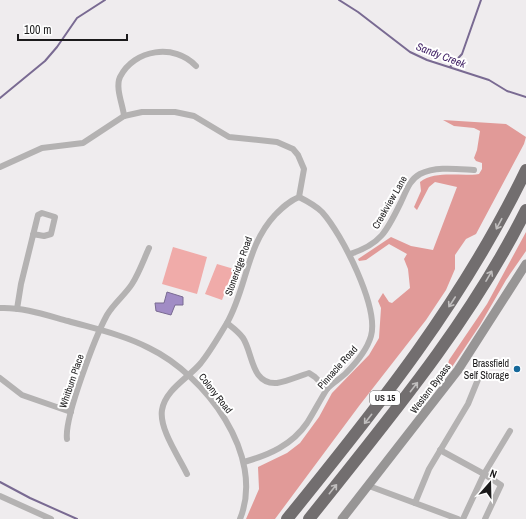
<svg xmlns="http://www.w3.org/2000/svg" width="526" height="519" font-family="'Archivo Narrow',sans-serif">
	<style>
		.green { fill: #f0aba9 }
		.forest { fill: #e19a98 }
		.water { fill: #a18cc5; stroke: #796a92 }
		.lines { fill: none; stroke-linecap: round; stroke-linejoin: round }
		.stream { stroke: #796a92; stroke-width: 2 }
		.street { stroke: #b4b2b2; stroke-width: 6 }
		.secondary { stroke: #979595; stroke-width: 9 }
		.highway { stroke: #726e6f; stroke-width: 12 }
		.oneway { stroke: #c0bebe }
		.poi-dot { fill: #16689a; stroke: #fff; stroke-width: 1.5 }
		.labels { text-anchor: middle; stroke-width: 4; stroke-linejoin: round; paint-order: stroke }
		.shield { fill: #fff; stroke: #5f5f5f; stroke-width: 1 }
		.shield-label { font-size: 9px; font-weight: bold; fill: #1b1a1b }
		.street-label { font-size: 10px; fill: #1b1a1b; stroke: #fff }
		.poi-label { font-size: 10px; fill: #1b1a1b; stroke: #fff; text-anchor: end }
		.water-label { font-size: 11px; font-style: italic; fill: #3f1f64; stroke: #fff }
	</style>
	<rect width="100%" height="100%" fill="#efecee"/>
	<g class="green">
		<path d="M173,247l34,10 -10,37 -35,-10z"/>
		<path d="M217,264l17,5 -12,31 -17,-6z"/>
	</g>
	<g class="forest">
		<path d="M443,120l63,4 20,13 -2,7 -48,90 -10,5 -11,16v14l-9,21 -20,30 -67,86 -84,113h-29l13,-30 -1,-22 29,-14 13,-10 19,-26 13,-24 37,-38 10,-17 2,-30 -3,-7 5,-8 6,9 3,1 18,-15 -2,-19 -4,-10 3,-5 -18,-10 -23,16 -7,1 -1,-2 33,-22 20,9 22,4 24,-63 -22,-5 -6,5 -12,23 -3,-3 7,-16 -1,-9c16,-12 40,-5 59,-8l3,-5v-6l-6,-2 -2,-3 3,-8 3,-19 -6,-3 -20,-2z"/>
		<path d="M526,232v19l-20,29 -26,45 -32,48 -2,-2 3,-11 38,-56z"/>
	</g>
	<path class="water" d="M167,292l16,5v8h-8l-4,10 -15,-4 -1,-8h9z"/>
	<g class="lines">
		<g class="stream">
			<path d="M339,0l19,12 52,40 17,8 62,20 18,11 19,6"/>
			<path d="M450,67l12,-13 19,-54"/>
			<path d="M0,98l45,-37 12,-14 20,-29 28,-18"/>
			<path d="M0,482l30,16 47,21"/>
		</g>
		<g class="street">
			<path d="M124,116c-1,-11 -9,-28 -4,-39 14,-28 55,-34 76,-11"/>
			<path d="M0,167l42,-19 41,-5 41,-27 18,-4h33l19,4 35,21 48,5 16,7 5,6 6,14 -5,28c-10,4 -17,11 -24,18 -29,31 -28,73 -48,108 -8,13 -17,29 -27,41 -12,14 -35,26 -38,46 -3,19 17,47 25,64"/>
			<path d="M350,254c31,-10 37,-23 51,-52 5,-10 8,-22 19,-28 16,-8 37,-5 54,-4"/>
			<path d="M0,308c23,-1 46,7 68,13 28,8 56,14 81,27 56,27 117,107 91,171"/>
			<path d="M17,309l4,-25 17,-69 4,-2 13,4 -4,17 -7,2 -11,-2"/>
			<path d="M227,323c5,4 12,9 16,15 10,15 8,47 34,45 11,-2 22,-7 32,-10l6,4 12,12"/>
			<path d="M0,378l22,17 49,17"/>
			<path d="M67,439c-3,-21 29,-104 40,-124 7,-12 18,-20 25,-31 7,-11 12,-25 17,-36"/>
			<path d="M440,450l44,24 -21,45"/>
			<path d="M244,462c25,-7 48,-17 63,-39 7,-11 13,-23 20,-34 5,-6 13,-10 19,-16 10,-10 21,-23 25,-37 8,-29 -29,-102 -49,-124 -7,-7 -15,-11 -23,-15"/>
			<path d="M369,486l89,33"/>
			<path d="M0,496l51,23"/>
			<path d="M415,503l14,-34 39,-65 11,-27"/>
			<path d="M485,519l16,-34 -17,-11 26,-43"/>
		</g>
		<path class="secondary" d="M342,519l116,-149 68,-106"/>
		<g class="highway">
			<path d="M287,519c91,-112 176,-218 239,-349"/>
			<path d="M309,519c78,-98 160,-195 217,-309"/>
		</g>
	</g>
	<defs><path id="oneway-shaft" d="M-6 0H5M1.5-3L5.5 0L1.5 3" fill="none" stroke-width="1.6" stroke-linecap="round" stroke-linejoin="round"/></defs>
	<g class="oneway">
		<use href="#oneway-shaft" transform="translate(499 224) rotate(118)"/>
		<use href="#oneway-shaft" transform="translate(489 276) rotate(-60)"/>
		<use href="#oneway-shaft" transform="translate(452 302) rotate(123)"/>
		<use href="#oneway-shaft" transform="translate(414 387) rotate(-52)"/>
		<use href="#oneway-shaft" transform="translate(368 419) rotate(128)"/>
		<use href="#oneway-shaft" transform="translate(333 489) rotate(-51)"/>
	</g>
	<circle class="poi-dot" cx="517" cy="369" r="4"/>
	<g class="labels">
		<rect class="shield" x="370" y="391" width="30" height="14" rx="3"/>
		<g class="shield-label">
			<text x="385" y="401">US 15</text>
		</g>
		<g class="street-label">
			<text transform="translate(389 202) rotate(-60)" y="4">Creekview Lane</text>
			<text transform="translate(238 266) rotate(-70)" y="4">Stoneridge Road</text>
			<text transform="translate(337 367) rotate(-48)" y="4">Pinnacle Road</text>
			<text transform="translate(71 381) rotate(-71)" y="4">Whitburn Place</text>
			<text transform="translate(430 388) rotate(-53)" y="4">Western Bypass</text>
			<text transform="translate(216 393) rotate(52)" y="4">Colony Road</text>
		</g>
		<g class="poi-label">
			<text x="509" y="367">Brassfield<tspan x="509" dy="12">Self Storage</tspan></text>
		</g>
		<g class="water-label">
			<text transform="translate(441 55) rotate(21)" y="4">Sandy Creek</text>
		</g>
	</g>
	<g transform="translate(490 483) rotate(20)" stroke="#ffffff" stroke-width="3" paint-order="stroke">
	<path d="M0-3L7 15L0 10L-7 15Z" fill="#1b1a1b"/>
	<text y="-6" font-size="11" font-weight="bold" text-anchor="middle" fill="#1b1a1b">N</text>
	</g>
	<path d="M18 34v6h109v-6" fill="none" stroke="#1b1a1b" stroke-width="2"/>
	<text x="24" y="34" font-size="12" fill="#1b1a1b" stroke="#ffffff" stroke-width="3" paint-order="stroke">100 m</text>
</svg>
